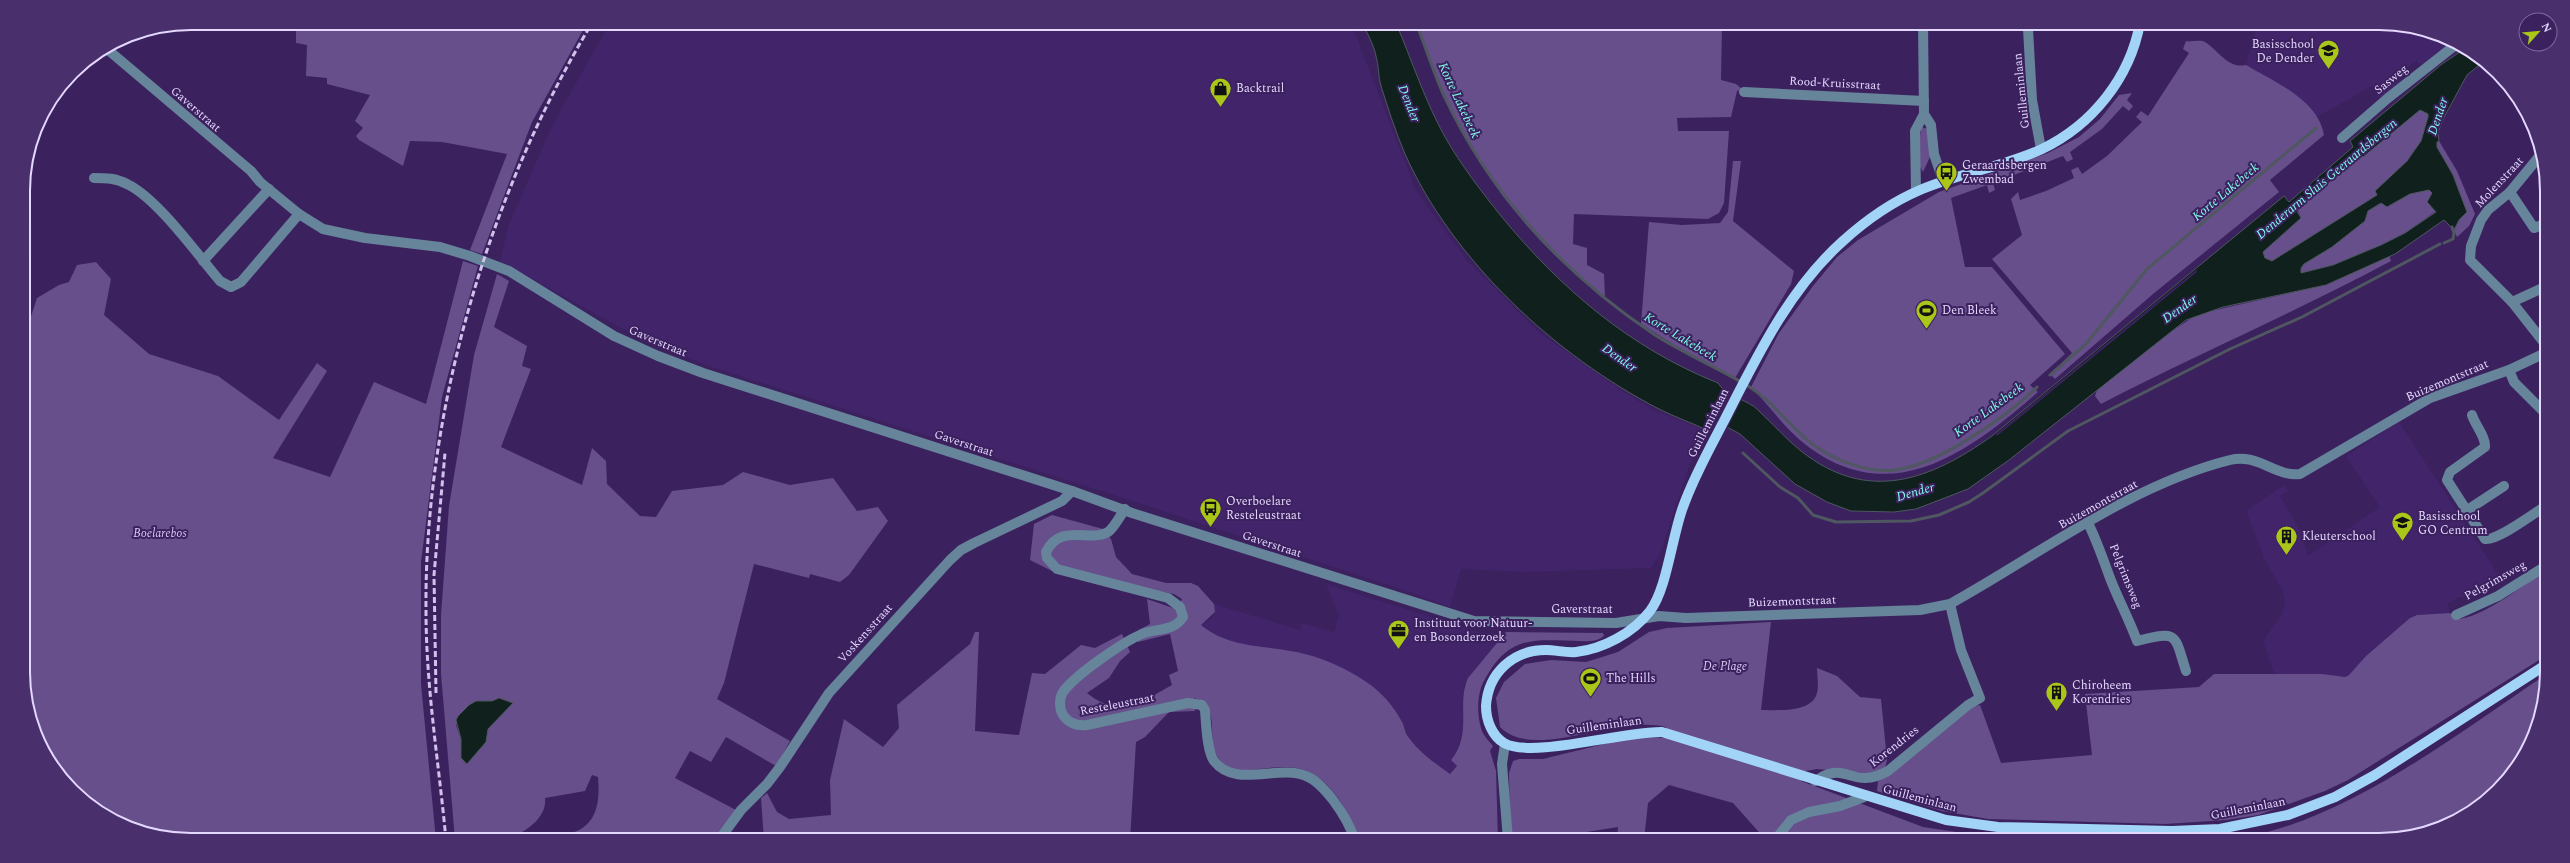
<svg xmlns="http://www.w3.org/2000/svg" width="2570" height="863" font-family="Spectral,serif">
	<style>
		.built { fill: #42246a }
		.green { fill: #664f8b; fill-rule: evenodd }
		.water { fill: #0f201d; stroke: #4f5760; fill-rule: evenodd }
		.pier { fill: #3c215f }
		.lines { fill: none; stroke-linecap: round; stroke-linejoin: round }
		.stream { stroke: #4f5760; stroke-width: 3 }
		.minor { stroke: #66849a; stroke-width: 10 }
		.major { stroke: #a2d4f8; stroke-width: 10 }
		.rail { stroke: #d0c2eb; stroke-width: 3; stroke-dasharray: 6 3; stroke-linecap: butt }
		.labels { text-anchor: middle; stroke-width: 4; stroke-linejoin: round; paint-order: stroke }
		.poi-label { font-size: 12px; fill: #e4d8fe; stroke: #3c215f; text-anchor: start }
		.street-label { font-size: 12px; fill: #e4d8fe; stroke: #3c215f }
		.park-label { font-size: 12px; font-style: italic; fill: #d9cbf5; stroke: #3c215f }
		.water-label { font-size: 13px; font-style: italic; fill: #81fee7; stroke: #3c215f }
		.rim { fill: none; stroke: #e4d8fe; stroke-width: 2 }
	</style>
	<rect width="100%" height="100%" fill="#3c215f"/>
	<g class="built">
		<path d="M610,23h741l65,168 52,71 68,68 84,60 33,20 51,20 -16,39 -28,85 -9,14 -127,4 -63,-3 -11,38 -43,-16 -262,-86 -442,-141 -82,-36 -121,-67 9,-37 44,-100z"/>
		<path d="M2266,23h113l44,6 12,5 12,14 -25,18 -6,-5 -19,15 5,6 -22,16 -8,-12 -55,31 -11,-14 -60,-38 9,-34z"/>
		<path d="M2399,422l104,160 -26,15h-18l-11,7 2,9 -33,2 -7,3 -44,38 -17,19 -13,3 -14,-4 -47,2 -12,-35 18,-25 4,-13 -3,-14 -19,-32v-3l-17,-43 38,-26 5,6 -9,5 21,36 7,24 72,-49 -34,-51z"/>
		<path d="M1326,584l149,47 14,3 17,-2 -38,46 -4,9v39l-8,27 -5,7 6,6 -7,8 -30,-23 -13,-14 -2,-11 -150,-79 -18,-3 -26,-11 -10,-8 11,-7 3,-6 -1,-8 86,26 1,-7 33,9 5,-17z"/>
	</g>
	<g class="green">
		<path d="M296,23h291l-55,99 -50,132 -12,-4 37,-96 -65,-12 -32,-1 -7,25 -44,-26 -3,-4 7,-8 -8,-7 15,-26 -43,-11v-6l-21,-2 1,-31 -11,-2z"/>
		<path d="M1416,23h306l-1,57 15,4 6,5 -5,2 -6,26 -54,1 1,13h51l-5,72 -5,10 -11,6 -134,-5 -1,30 14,4v17l17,9 1,24c-68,-50 -127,-124 -160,-201 -11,-24 -19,-50 -29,-74z"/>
		<path d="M2186,41c6,1 15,-2 19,1 14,9 23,27 41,23 28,17 72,34 78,70l-54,45 9,12 -126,102 -98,85 -5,-5 22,-21 -80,-94 30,-24 -11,-36 7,-7 2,8 26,-9 28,-13 -3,-8 7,-3 4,7 25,-18 35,-34 -6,-5 5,-6 7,5 41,-63 -6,-4z"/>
		<path d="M2132,93l-5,7 6,6 -4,5 -6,-5 -21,23 -32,23 3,7 -6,3 -4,-6 -70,27 2,7 -6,3 -2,-8 -36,13 14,69h27l73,87 -35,31 8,7c-68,59 -146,119 -232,53 -21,-16 -36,-39 -55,-58l28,-54 34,-47 24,-29 21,-17 81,-48 109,-39 31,-16 21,-18 19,-24z"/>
		<path d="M2420,110l8,4v3l-7,24 -14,20 -31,30 1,4 -105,66 -7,-3 -2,-6 38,-34 -4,-10z"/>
		<path d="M1921,127l7,2 2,28 -7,15 -6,-11z"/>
		<path d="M2439,141l18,30 18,43 -6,12 -12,11 -3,-7 5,-10 8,-8 -14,-37 -16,-28v-5z"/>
		<path d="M1733,161h8l-8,60 61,50 -3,13 -56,94 -42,-21 -52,-33 8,-102 33,3 38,-2 8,-11z"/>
		<path d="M2429,190l3,2 4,19 -31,22 -24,12 -48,20 -32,8v-5l3,-4 28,-17 33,-26 3,-10 14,-8 5,4 23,-13z"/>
		<path d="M2389,255l2,6c-95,51 -194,93 -290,143l-6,-8 2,-6 61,-50 40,-26 128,-29z"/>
		<path d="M463,261l15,5 -36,131 -21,165v122l15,156h-245l-44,-6 -40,-17 -42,-34 -25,-36 -14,-42 -2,-367 13,-40 22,-13 10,-3 8,-17 19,-3 15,17 -7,36 45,39 69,22 61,44 38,-57 10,8 -54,87 57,19 44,-95 52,22z"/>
		<path d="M497,274l12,7 -15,46 33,19 -5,20 9,3 -30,78 81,38 10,-37 14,13 1,23 33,32 16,1 16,-26 51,-6 20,-13 47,13 43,-7 24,33 21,-4 10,14 -39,54 -9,7 -30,-8 -1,4 -55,-14 -30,119 -7,16 73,42 -14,25 -50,-29 -15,25 -21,-11 -15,27 61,32 -23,30h-145l3,-7c27,-7 29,-33 27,-56l-6,-2 -7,16 -40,7c2,16 -13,29 -25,35l1,7h-66l-14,-166v-59l8,-109 25,-151zM499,698l14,5 -25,26 -2,13 -20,22 -5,-6v-19l-5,-14 20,-24h17z"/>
		<path d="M1052,515l51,14 8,10 5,18 16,17 34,9h25l7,3 16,18 1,8 -14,13c27,22 57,20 89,26 21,3 42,11 60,21 23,12 40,27 52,50 3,5 3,12 7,16 11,15 26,25 41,36l7,-8 -6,-6c22,-28 5,-55 17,-82l38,-46 97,1 1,3c-6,5 -16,6 -24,5 -48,-1 -72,-7 -97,42 -6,12 -6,32 -2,45 1,6 8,13 12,18l-3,5 6,20 2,69h-137c-15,-32 -34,-72 -74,-73 -17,0 -35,3 -52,5 -8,-5 -16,-10 -20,-20 -7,-19 5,-46 -21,-54l1,13 -26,1 -24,25 -9,5 -6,98h-366l-3,-42 6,-5 10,19 12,7 42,-4 -1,-35 14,-61 39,28 16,-19 -2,-23 73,-61 5,-12h4l-4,99 44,4 13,-62 13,1 36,-29 14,3 27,-14 8,18 -10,9 -11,17 -22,15c31,26 57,8 85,-8l-3,-10 9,-4 -8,-37 -32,8 -1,-11 13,-7 -3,-25 29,10 6,-10 -8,-5 -122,-23 -22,-11 4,-36z"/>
		<path d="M2546,570l1,85 -199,125 -23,11 -67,24 -32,5 -61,4 -177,-5 -46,-8 -65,-20 1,-10 10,-5 83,-69 9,-2 21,58 91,-8 -7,-61 114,-7 15,-13h108l23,3 4,-2 17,-19 44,-38 7,-3 33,-2 4,6c27,1 69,-34 92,-49z"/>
		<path d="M1771,622l-10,88c17,0 51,3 56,-17 2,-7 0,-18 0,-25l20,8 23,21 21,2 6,61 -2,8 -9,6 -59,-5 -11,2 -5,10 122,46 67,10 143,3h-367l-33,-37 -64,-18 -21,18 -4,37h-27l1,-13 -44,7 -64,-1 -1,-60 4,-12 6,-2h24l73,-18 27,-4 23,1v-11c-50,-13 -132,35 -166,0l-4,-29 8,-16 21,-18 26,-4 35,2 32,-10 31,-20 18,-4z"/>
		<path d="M2547,674l-6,42 -22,49 -37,40 -49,26 -43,9h-172c110,-5 239,-106 329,-166z"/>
	</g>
	<g class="water">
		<path d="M1362,23h34c16,38 29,78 49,114 16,28 36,54 56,79 59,72 129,132 217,167 10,16 29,15 41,28 14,13 27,28 42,40 67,53 129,29 191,-15l292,-240 5,6 7,-6 57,-49 -3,-6 92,-77 24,-16 17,14 -16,13 -24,44 -5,14 1,8 -2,1v5l16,28 14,37 -8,8 -5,10 -10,-10 -49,34 -69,31 -103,22 -37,13 -177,140 -41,29 -52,20 -22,3 -43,-1 -24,-9 -32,-18 -55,-50 -26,-14 -5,11c-17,-8 -34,-14 -50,-22 -103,-53 -206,-148 -254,-255 -9,-21 -17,-46 -24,-68 -3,-10 -2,-20 -5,-30 -2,-11 -9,-23 -14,-33zM2420,110l8,4v3l-7,24 -14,20 -32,30 2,4 -105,66 -7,-3 -2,-6 38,-34 -6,-10 64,-54 4,3zM2429,190l3,3 -5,9 9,10 -31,21 -24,12 -48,20 -32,8v-5l3,-4 28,-17 33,-26 3,-10 13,-8 6,4 23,-13z"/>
		<path d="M499,698l14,5 -25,26 -2,13 -19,22 -6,-6v-19l-5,-19 2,-4 11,-11 7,-4h16z"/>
	</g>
	<g class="pier">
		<path d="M2196,270l1,2 -200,164 -1,-2z"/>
		<path d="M1729,392l13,7 -15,30 -12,-7 -7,11z"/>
	</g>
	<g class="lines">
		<g class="stream">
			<path d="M1416,23c10,25 18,51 29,75 46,97 121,178 210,237 30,19 63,33 93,51 28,17 44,45 70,62 21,14 52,25 77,22 42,-5 112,-53 142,-83"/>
			<path d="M2444,243l9,-4 1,-6 -2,-6"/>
			<path d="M2050,375l35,-30 62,-76 169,-141"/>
			<path d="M1743,453l37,34 18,11 15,17 23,7 75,-1 28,-6 30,-13 14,-9 85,-62 162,-82 72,-32 138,-73"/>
		</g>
		<g class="minor">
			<path d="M1923,23l1,91 7,11 3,29 9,27"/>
			<path d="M2028,29l4,71 9,49"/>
			<path d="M107,49l144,122 9,11 39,32 24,15 42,9 75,9 30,9 39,15 105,65 44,20 45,17 369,118 60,22 342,108 142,2 43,-7 27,2 234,-8 30,-6c90,-50 180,-119 280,-144 28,-7 45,17 70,14l130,-76 79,-28 36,-17"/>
			<path d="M1744,92l180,9"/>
			<path d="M2342,138l46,-40 70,-55"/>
			<path d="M2542,153l-32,39 -22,18 -7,10 -10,26 -1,14 42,42 33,42"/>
			<path d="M94,178c12,0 22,0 33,6 30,14 70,70 93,97l11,6 10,-5 58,-68"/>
			<path d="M1916,191l-1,-60 9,-17"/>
			<path d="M2510,192l24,36 10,-4"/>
			<path d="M203,261l66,-72"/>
			<path d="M2512,302l33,-15"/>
			<path d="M2509,370l5,12 31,31"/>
			<path d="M2472,415c3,10 14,22 13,32l-35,25 -3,8 38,59c13,2 49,-26 61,-33"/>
			<path d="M1125,509c-5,7 -11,19 -17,23 -18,11 -47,-10 -62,20l1,6 10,11 111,29 12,9 3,10c-9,15 -27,11 -41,17 -19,8 -67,41 -79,58 -4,6 -4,16 0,23 6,9 14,11 24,10l101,-22 14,2 3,5c1,12 2,42 9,51 22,28 63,3 92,15 11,4 20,15 27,24 9,12 17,25 22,40"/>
			<path d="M2466,511l38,-25"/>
			<path d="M2088,523c9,18 15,36 22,55 8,21 19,41 27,63 42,-11 37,-7 49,30"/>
			<path d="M2456,615l42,-19 48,-30"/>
			<path d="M1505,744l-3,20 6,76"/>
			<path d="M1815,781c4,-2 9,-6 14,-7 20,-6 28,14 59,-3l80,-66 12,-7 -19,-48 -11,-46"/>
			<path d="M719,840l22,-30 26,-26 13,-17 49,-74 121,-133 11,-10 13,-7 88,-42 10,-10"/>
			<path d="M1775,840l16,-20 18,-8 31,-6 24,-9"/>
		</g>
		<path class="major" d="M2140,23c-10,55 -48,102 -98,126 -38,18 -83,24 -122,41 -28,12 -55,31 -77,51 -53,47 -86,115 -118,178 -15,29 -31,57 -42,88 -11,29 -16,82 -33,104 -17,22 -47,38 -74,41 -10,1 -20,-2 -30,-2 -33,0 -58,23 -60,56 0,14 6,30 18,37 27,16 121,-12 158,-11l284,88 52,7 174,4 48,-2 68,-14 47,-18 40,-22 172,-111"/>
		<g class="rail">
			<path d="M436,693l-2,-118 11,-122"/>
			<path d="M446,840c-7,-76 -20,-152 -20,-229 -2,-201 63,-417 166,-588"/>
		</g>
	</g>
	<defs>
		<symbol id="school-pin" viewBox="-11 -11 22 30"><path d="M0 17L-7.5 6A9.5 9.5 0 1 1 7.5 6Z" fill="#aac719" stroke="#3c215f"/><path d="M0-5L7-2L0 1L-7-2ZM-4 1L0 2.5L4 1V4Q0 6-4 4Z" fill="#111"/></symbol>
		<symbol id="shop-pin" viewBox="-11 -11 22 30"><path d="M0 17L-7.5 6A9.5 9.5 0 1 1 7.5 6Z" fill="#aac719" stroke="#3c215f"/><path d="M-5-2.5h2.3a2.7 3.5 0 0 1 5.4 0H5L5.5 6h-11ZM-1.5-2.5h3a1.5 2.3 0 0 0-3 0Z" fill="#111"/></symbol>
		<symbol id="bus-pin" viewBox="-11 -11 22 30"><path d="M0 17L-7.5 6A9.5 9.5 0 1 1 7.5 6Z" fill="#aac719" stroke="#3c215f"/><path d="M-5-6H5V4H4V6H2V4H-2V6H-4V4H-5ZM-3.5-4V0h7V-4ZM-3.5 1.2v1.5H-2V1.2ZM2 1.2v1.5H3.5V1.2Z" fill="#111"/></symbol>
		<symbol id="stadium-pin" viewBox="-11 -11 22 30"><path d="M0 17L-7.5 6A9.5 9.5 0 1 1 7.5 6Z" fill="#aac719" stroke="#3c215f"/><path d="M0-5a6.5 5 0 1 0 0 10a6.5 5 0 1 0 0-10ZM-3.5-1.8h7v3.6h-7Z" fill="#111"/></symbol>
		<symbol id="building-pin" viewBox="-11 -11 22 30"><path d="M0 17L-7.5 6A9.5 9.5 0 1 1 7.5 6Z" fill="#aac719" stroke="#3c215f"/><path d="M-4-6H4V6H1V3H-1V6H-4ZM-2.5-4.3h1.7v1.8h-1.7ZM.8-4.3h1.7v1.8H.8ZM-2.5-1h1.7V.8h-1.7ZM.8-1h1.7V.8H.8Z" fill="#111"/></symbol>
		<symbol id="office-pin" viewBox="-11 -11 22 30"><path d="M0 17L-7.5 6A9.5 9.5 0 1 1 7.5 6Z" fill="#aac719" stroke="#3c215f"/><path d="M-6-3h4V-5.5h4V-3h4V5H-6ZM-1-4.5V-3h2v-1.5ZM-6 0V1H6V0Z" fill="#111"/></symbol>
	</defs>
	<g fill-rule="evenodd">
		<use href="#school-pin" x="2316" y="38" width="25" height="34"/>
		<use href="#shop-pin" x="1208" y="76" width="25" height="34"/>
		<use href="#bus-pin" x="1934" y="160" width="25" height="34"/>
		<use href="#stadium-pin" x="1914" y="298" width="25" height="34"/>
		<use href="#bus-pin" x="1198" y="496" width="25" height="34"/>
		<use href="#school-pin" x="2390" y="510" width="25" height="34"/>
		<use href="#building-pin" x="2274" y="524" width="25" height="34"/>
		<use href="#office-pin" x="1386" y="618" width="25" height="34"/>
		<use href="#stadium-pin" x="1578" y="666" width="25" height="34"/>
		<use href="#building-pin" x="2044" y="680" width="25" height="34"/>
	</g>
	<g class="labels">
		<g class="poi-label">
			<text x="2314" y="48" text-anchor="end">Basisschool<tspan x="2314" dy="14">De Dender</tspan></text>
			<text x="1236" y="92">Backtrail</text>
			<text x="1962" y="169">Geraardsbergen<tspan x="1962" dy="14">Zwembad</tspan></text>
			<text x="1942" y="314">Den Bleek</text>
			<text x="1226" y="505">Overboelare<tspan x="1226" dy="14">Resteleustraat</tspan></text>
			<text x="2418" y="520">Basisschool<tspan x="2418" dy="14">GO Centrum</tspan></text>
			<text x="2302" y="540">Kleuterschool</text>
			<text x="1414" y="627">Instituut voor Natuur-<tspan x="1414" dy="14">en Bosonderzoek</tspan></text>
			<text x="1606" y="682">The Hills</text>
			<text x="2072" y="689">Chiroheem<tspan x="2072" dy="14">Korendries</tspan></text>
		</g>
		<g class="street-label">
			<text transform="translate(2391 79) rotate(-39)" y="4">Sasweg</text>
			<text transform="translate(1835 83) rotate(3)" y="4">Rood-Kruisstraat</text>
			<text transform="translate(2021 91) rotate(-96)" y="4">Guilleminlaan</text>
			<text transform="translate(196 109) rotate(41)" y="4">Gaverstraat</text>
			<text transform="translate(2499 182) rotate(-47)" y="4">Molenstraat</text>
			<text transform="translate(658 341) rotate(23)" y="4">Gaverstraat</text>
			<text transform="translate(2447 380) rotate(-23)" y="4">Buizemontstraat</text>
			<text transform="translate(1708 423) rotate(-63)" y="4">Guilleminlaan</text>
			<text transform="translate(964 443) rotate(18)" y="4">Gaverstraat</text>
			<text transform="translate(2098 504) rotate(-29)" y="4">Buizemontstraat</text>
			<text transform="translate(1272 544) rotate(18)" y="4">Gaverstraat</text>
			<text transform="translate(2126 576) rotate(68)" y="4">Pelgrimsweg</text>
			<text transform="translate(2495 580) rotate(-29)" y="4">Pelgrimsweg</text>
			<text transform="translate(1792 601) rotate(-2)" y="4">Buizemontstraat</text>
			<text x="1582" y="613">Gaverstraat</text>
			<text transform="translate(865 633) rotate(-48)" y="4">Voskensstraat</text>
			<text transform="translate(1117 704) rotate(-11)" y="4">Resteleustraat</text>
			<text transform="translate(1604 725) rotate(-8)" y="4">Guilleminlaan</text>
			<text transform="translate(1894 746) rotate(-38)" y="4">Korendries</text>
			<text transform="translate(1920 798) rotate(15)" y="4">Guilleminlaan</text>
			<text transform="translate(2248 808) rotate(-11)" y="4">Guilleminlaan</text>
		</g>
		<g class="park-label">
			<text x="160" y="537">Boelarebos</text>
			<text x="1725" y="670">De Plage</text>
		</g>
		<g class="water-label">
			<text transform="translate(1460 100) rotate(65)" y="5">Korte Lakebeek</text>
			<text transform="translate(1410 103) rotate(68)" y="5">Dender</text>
			<text transform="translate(2437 116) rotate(-71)" y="5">Dender</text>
			<text transform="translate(2326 178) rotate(-40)" y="5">Denderarm Sluis Geeraardsbergen</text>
			<text transform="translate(2225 191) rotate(-40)" y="5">Korte Lakebeek</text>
			<text transform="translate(2179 308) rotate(-35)" y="5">Dender</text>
			<text transform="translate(1681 336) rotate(31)" y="5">Korte Lakebeek</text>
			<text transform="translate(1620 357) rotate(35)" y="5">Dender</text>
			<text transform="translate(1988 409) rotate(-36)" y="5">Korte Lakebeek</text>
			<text transform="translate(1915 491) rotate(-16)" y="5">Dender</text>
		</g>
	</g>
	<path d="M0 0H2570V863H0ZM191 30H2379A161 161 0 0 1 2540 191V672A161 161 0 0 1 2379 833H191A161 161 0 0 1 30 672V191A161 161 0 0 1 191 30Z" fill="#49306c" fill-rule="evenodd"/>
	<path class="rim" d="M191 30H2379A161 161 0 0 1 2540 191V672A161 161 0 0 1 2379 833H191A161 161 0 0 1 30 672V191A161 161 0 0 1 191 30Z"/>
	<g transform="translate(2538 32) rotate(63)"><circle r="19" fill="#3c215f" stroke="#7f6a9f"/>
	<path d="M0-3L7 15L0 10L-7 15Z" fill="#aac719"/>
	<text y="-6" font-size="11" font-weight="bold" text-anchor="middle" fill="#e4d8fe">N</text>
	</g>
</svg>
